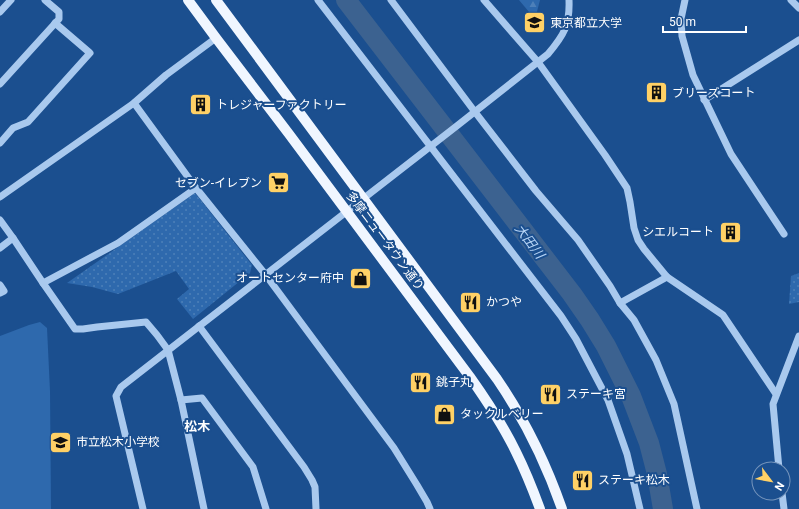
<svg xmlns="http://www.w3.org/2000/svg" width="799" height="509" font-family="Roboto,'Noto Sans JP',sans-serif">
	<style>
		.grass { fill: url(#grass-dots) }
		.forest { fill: url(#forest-firs) }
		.pitch { fill: #2e69ad }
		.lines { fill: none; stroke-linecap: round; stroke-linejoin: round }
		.river { stroke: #3c6290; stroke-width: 20 }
		.minor { stroke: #a9c9ee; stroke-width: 7 }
		.major { stroke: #f0f6ff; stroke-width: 10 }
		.labels { text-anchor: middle; stroke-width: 4; stroke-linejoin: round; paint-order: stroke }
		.poi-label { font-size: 12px; fill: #fff; stroke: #1b4f8f; text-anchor: start }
		.street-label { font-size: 12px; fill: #fff; stroke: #1b4f8f }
		.water-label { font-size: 13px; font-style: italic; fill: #b5d3f5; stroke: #1b4f8f }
		.neighbourhood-label { font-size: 13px; font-weight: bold; fill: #fff; stroke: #1b4f8f }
	</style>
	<defs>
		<pattern id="grass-dots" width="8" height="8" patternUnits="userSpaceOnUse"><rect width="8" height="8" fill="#2e69ad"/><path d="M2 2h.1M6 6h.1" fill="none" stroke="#4d80b9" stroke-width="1.8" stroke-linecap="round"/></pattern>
		<pattern id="forest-firs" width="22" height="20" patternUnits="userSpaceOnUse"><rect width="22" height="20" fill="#2e69ad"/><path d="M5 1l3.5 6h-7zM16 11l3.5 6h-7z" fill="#4d80b9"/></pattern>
	</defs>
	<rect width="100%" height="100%" fill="#1b4f8f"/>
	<g class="grass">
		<path d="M195,193l57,72 -2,8 -57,46 -16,-20 12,-10 -13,-18 -58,23 -26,-7 -25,-4z"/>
		<path d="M799,273v29l-10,2 2,-28z"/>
	</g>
	<path class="forest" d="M519,0h21l-5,19z"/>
	<path class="pitch" d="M40,322l7,6 3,63 1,118h-51v-173l29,-11z"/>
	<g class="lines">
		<path class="river" d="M346,0l226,294 18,26 16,26 25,50 18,47 8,31 6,35"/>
		<g class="minor">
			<path d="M318,0l243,316 15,23 32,61 19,54 13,55"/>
			<path d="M391,0l84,112 61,79 42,49 32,46 10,17 14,17 22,40 18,44 23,105"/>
			<path d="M484,0l54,62 67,93 22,33 3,14 4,26 4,12 6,9 23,28 56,38 53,79"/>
			<path d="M685,0l-4,19 1,17 11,39 38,79 53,80"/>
			<path d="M791,0l8,8"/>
			<path d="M0,12l11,-12"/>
			<path d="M0,84l59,-65v-7l-14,-12"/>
			<path d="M704,100l95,-60"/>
			<path d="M134,103l62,85 69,86 129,174 23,37 10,17 3,7"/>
			<path d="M0,143l13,-15 15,-6 62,-69 -35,-30"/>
			<path d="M0,197l134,-94 32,-28 50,-37"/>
			<path d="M0,220l13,18 30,45 32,46h8l14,-2 49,-5 11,13 11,15 13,50 23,109"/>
			<path d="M0,248l13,-10"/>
			<path d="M43,283l75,-40 78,-55"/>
			<path d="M0,285l4,6 -4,2"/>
			<path d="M620,303l47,-26"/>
			<path d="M199,326l105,141 8,13 3,7 1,22"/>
			<path d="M181,400l21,-2 51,69 13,42"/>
			<path d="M779,469l-6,-65 26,-68"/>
			<path d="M782,493l2,16"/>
			<path d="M143,509l-27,-113 5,-9 337,-262 90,-71c16,-19 22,-29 21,-54"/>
		</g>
		<g class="major">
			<path d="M188,0l28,38 73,96 181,243c17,24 33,48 46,75 9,18 17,38 24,57"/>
			<path d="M216,0l281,379c28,41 49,84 65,130"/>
		</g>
	</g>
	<defs>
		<symbol id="university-square" viewBox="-11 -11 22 22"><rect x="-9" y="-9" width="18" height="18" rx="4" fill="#ffd166" stroke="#1b4f8f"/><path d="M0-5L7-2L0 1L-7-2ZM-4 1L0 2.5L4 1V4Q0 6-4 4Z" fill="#111"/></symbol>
		<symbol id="building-square" viewBox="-11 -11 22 22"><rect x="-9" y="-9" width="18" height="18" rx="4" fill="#ffd166" stroke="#1b4f8f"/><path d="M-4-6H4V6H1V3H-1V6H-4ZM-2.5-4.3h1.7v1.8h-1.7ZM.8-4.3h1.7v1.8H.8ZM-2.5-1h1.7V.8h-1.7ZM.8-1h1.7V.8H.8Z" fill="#111"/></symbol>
		<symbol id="supermarket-square" viewBox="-11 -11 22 22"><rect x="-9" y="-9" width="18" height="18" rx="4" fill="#ffd166" stroke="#1b4f8f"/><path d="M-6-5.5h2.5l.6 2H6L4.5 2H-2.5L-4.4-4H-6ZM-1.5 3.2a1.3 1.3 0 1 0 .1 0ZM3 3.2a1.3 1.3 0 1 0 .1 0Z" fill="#111"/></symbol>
		<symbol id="shop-square" viewBox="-11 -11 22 22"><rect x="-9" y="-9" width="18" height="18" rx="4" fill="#ffd166" stroke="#1b4f8f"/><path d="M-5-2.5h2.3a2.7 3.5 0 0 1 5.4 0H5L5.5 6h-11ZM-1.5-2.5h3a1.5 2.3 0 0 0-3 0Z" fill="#111"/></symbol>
		<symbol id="restaurant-square" viewBox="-11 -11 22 22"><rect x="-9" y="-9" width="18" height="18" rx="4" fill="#ffd166" stroke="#1b4f8f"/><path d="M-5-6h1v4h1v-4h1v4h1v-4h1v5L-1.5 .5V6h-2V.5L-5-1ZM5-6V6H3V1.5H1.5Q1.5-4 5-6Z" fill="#111"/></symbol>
		<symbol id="school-square" viewBox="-11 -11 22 22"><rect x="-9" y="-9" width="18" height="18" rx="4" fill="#ffd166" stroke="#1b4f8f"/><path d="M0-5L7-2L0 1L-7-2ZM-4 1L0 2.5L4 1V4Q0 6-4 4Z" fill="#111"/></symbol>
	</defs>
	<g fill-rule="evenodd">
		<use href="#university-square" x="522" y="10" width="25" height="25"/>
		<use href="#building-square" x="644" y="80" width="25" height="25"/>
		<use href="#building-square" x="188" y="92" width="25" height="25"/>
		<use href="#supermarket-square" x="266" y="170" width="25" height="25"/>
		<use href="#building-square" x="718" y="220" width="25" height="25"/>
		<use href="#shop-square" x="348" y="266" width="25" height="25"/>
		<use href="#restaurant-square" x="458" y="290" width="25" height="25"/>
		<use href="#restaurant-square" x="408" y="370" width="25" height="25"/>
		<use href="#restaurant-square" x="538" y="382" width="25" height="25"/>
		<use href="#shop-square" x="432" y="402" width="25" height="25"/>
		<use href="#school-square" x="48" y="430" width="25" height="25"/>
		<use href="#restaurant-square" x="570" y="468" width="25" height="25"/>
	</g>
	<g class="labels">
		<g class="poi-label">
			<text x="550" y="27">東京都立大学</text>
			<text x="672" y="97">ブリーズコート</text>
			<text x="216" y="109">トレジャーファクトリー</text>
			<text x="262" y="187" text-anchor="end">セブン-イレブン</text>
			<text x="714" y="236" text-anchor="end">シエルコート</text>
			<text x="344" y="282" text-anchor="end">オートセンター府中</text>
			<text x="486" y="306">かつや</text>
			<text x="436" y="386">銚子丸</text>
			<text x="566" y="398">ステーキ宮</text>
			<text x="460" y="418">タックルベリー</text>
			<text x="76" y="446">市立松木小学校</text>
			<text x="598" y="484">ステーキ松木</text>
		</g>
		<g class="street-label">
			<text transform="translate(385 241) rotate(53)" y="4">多摩ニュータウン通り</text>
		</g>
		<g class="water-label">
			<text transform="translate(530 241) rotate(53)" y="5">大田川</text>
		</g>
		<g class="neighbourhood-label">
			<text x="197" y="431">松木</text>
		</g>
	</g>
	<g transform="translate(771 481) rotate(122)"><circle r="19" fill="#1b4f8f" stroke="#7695bc"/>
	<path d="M0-3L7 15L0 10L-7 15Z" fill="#ffd166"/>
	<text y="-6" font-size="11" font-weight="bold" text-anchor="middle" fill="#ffffff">N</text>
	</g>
	<path d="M663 26v6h83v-6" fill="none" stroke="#ffffff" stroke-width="2"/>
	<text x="669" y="26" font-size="12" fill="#ffffff" stroke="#1b4f8f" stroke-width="3" paint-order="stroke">50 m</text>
</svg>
